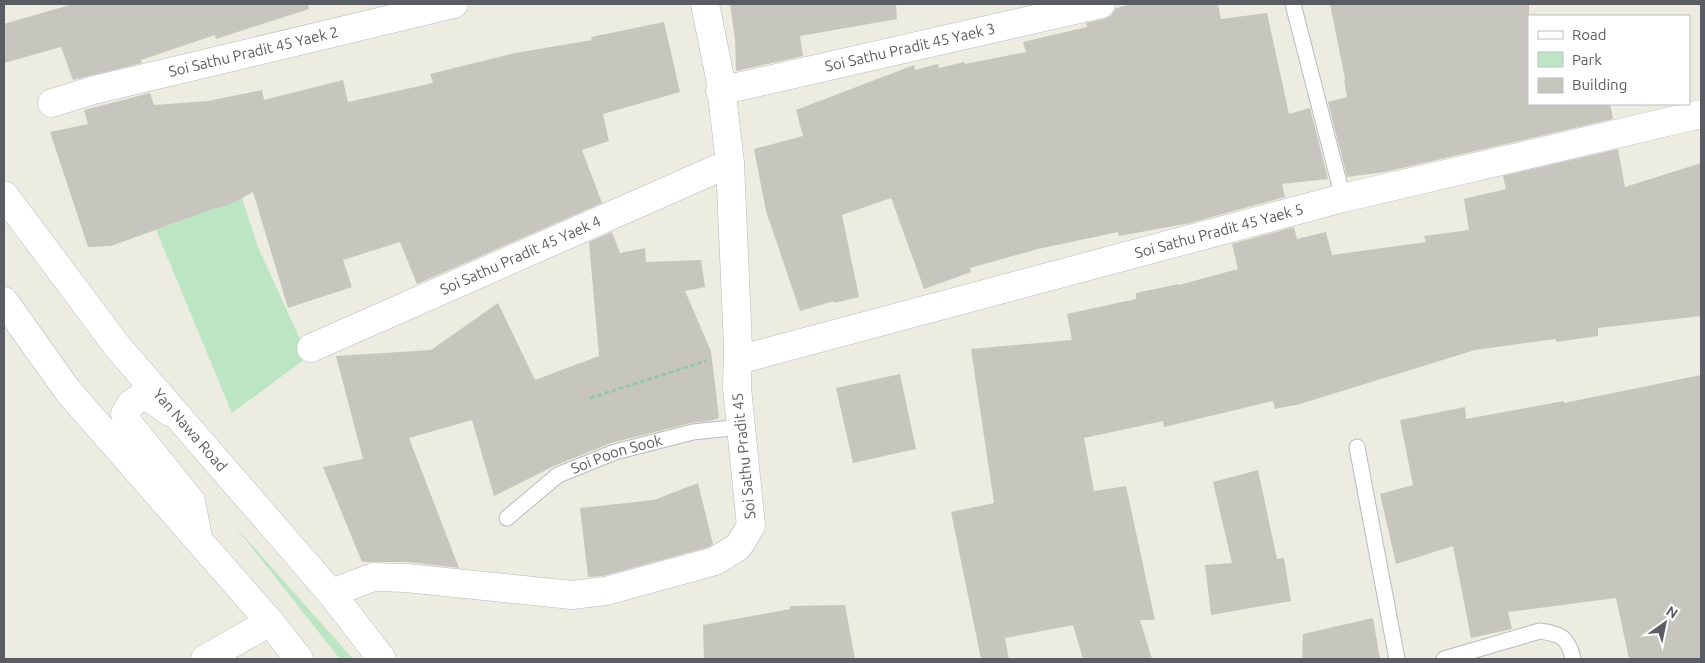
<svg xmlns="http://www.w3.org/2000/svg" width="1705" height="663" font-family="Ubuntu,sans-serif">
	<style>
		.green { fill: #bce5c3 }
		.building { fill: #c7c6be }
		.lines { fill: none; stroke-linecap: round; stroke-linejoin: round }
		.service-casing { stroke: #b8bac0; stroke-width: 17 }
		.minor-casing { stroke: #b8bac0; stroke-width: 29 }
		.secondary-casing { stroke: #bbbdc5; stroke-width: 29 }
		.path { stroke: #96c5ab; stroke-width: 3; stroke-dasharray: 5 2.5; stroke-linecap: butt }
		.service { stroke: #fff; stroke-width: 15 }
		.minor { stroke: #fff; stroke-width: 28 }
		.secondary { stroke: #fff; stroke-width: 28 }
		.labels { text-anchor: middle; stroke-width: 4; stroke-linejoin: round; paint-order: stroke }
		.street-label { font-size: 15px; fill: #595c62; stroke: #fff }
	</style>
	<rect width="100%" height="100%" fill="#ecece1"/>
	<g class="green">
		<path d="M242,198l16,49 50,110 -76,56 -76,-183z"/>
		<path d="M234,525l119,134h-13z"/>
	</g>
	<g class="building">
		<path d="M73,4h235l1,5 -93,30 -1,-4 -74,25 1,3 -69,17 -12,-33 -57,16v-39z"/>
		<path d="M730,4h166l1,15 -97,17 3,20 -67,15 -1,-32z"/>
		<path d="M1132,4h86l3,15 46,-6 22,101 21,-6 18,71 -46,5 3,13 -95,26 -71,13 -1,-4 -80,17 -68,19 1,4 -47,17 -33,-91 -49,17 17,82 -25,6v-2l-34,10 -34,-100 -12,-62 49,-13 -7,-26 118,-45 1,5 23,-6 1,4 25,-6 1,2 61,-12 -3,-10 64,-15 -1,-4 18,-4 7,-3 5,-8z"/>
		<path d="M1330,4h199v100h81l3,15 -228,53 -38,5 -19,-75 19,-5 -3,-17 1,-1z"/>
		<path d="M664,22l16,70 -77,22 6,27 -27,9 20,53 -185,81 -17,-42 -57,18 9,27 -64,21 -35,-116 -24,13 -13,3 -105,38 -23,1 -38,-115 38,-8 -4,-14 66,-17 4,12 54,-4 54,-11 2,10 79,-20 5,22 85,-19 -3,-9 85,-21 77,-13 -1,-3z"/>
		<path d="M1618,149l7,38 76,-24v153l-103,12v8l-42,6v-3l-81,11 -175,54 -25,5 -2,-8 -109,26 -1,-6 -79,17 10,53 32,-5 29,134h-15l12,39h-69l-10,-34 -68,13 4,21h-28l-30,-147 43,-9 -23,-154 101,-9 -5,-26 69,-15v-6l43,-9v1l59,-16 -6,-25 62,-17 3,12 29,-7 6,23 94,-13 -2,-6 45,-6 -5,-31 42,-10 -3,-13z"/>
		<path d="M612,232l8,21 25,-5 1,14 55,-2 4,27 -20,4 26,60 8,67 -9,3 -19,2 -80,20 -57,23 -60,30 -22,-76 -63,18 50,130 -52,-6h-45l-39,-95 40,-8 -27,-103 95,-6 67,-47 37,77 64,-24 -10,-114z"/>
		<path d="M900,374l16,75 -63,14 -17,-75z"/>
		<path d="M1701,375v284h-72l-13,-61 -108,14 4,17 -41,9 -18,-92 -57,18 -16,-70 33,-9 -13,-65 65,-13 1,12 98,-18v2z"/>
		<path d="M1258,470l19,89 7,-1 7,43 -80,14 -6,-50 27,-2 -19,-81z"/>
		<path d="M698,483l15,61 -4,3 -106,29 -15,1 -8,-69 74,-8z"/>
		<path d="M845,605l10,54h-151l-1,-34 87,-16v-3z"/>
		<path d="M1373,618l7,41h-78l1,-25z"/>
	</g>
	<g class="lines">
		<defs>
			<g id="service">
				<path d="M1293,4l50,194"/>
				<path d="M1357,447l40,212"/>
				<path id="s1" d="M507,518l51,-43 57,-23 78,-20 48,-5"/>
				<path d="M1444,659l96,-28c21,3 28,6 33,28"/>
			</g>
			<g id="minor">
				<path id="s2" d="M720,91l381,-87"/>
				<path id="s3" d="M52,103l42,-13 360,-86"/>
				<path id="s4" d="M311,348l419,-185"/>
				<path id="s5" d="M738,360l605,-162 358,-84"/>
				<path d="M331,593l43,-16 32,1 166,17 34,-4 109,-30 23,-14 13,-21 -14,-138 1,-41 -8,-184 -10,-85 -15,-74"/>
				<path d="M205,659l65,-37"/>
			</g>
			<g id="secondary">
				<path id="s6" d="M4,195l113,151 214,247 51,66"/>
				<path d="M4,301l64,90 202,231 29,37"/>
				<path d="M170,412l-17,-12 -11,-4 -11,8 -6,10 3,9 63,78 7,37"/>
			</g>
		</defs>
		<use href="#service" class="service-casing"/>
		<use href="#minor" class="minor-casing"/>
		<use href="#secondary" class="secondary-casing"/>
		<path class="path" d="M590,398l116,-37"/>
		<use href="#service" class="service"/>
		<use href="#minor" class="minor"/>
		<use href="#secondary" class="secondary"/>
	</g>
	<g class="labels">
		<g class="street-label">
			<text dy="5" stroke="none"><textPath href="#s2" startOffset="195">Soi Sathu Pradit 45 Yaek 3</textPath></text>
			<text dy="5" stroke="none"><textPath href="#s3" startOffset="208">Soi Sathu Pradit 45 Yaek 2</textPath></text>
			<text dy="5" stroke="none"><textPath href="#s5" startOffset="498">Soi Sathu Pradit 45 Yaek 5</textPath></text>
			<text dy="5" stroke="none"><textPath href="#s4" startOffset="229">Soi Sathu Pradit 45 Yaek 4</textPath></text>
			<text dy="5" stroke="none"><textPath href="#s6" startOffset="300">Yan Nawa Road</textPath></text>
			<text dy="5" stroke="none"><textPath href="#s1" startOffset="129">Soi Poon Sook</textPath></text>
			<text transform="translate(744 456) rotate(-96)" y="5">Soi Sathu Pradit 45</text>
		</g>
	</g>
	<rect width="1705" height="663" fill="none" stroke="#595c62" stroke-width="10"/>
	<rect x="1528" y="15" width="162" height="90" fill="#ffffff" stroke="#bdbec0"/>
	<rect x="1538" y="31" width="25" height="8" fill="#ffffff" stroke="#bdbec0"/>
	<text x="1572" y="40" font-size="15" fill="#595c62">Road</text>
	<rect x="1538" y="52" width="25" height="15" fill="#bce5c3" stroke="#bdbec0"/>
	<text x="1572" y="65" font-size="15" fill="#595c62">Park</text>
	<rect x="1538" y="78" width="25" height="15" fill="#c7c6be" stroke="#bdbec0"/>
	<text x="1572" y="90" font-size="15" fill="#595c62">Building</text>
	<g transform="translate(1665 623) rotate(33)" stroke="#ffffff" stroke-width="4" paint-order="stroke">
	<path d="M0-4L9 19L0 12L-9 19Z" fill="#595c62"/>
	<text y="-8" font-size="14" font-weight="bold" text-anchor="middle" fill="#595c62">N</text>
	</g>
</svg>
